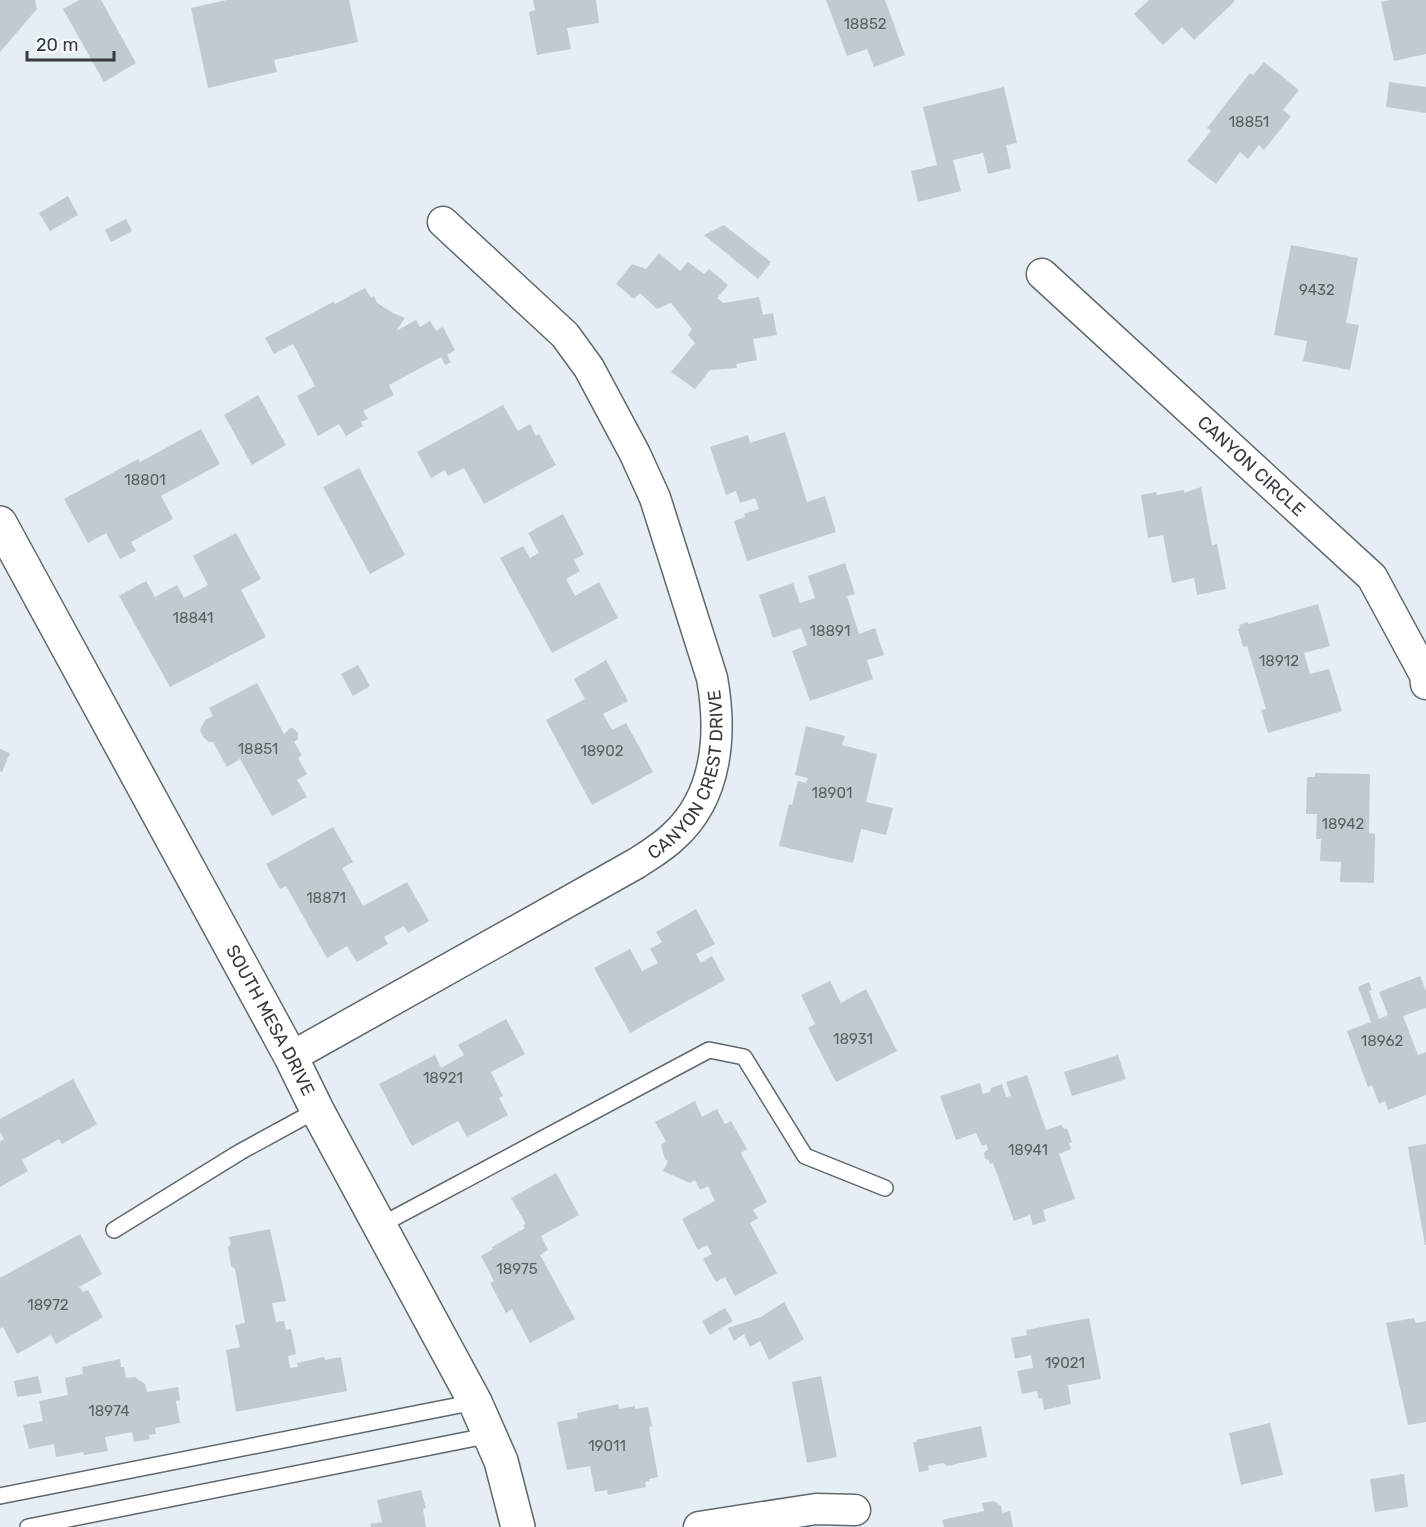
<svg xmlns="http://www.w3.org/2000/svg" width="1426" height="1527" font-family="Rubik,sans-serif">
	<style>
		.building { fill: #c1cacf }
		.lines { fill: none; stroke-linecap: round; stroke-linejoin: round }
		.service-casing { stroke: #60686d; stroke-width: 18 }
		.minor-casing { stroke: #60686d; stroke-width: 33 }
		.tertiary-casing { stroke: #60686d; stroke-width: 36 }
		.service { stroke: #fff; stroke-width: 15 }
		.minor { stroke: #fff; stroke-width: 30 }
		.tertiary { stroke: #fff; stroke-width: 33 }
		.labels { text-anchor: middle; stroke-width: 4.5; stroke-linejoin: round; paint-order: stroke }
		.number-label { font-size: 15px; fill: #5a5f62 }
		.street-label { font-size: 18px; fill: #383b3e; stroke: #f5fafe }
	</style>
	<rect width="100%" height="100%" fill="#e5eef3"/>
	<g class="building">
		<path d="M0,0h35l2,9 -37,43z"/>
		<path d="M79,0h22l35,63 -32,19 -41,-73z"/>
		<path d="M227,0h122l9,42 -84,18 3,12 -69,16 -17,-80z"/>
		<path d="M533,0h63l3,23 -32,5 4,21 -34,6 -8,-43 6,-2z"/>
		<path d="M826,0h59l20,55 -31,12 -7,-18 -20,7z"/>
		<path d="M1149,0h85l1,1 -41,39 -12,-13 -19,18 -29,-31z"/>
		<path d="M1390,0h36v54l-32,7 -13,-59z"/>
		<path d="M1264,62l35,28 -16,20 8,6 -27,34 -5,-5 -11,14 -8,-7 -24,32 -29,-23 24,-30 -4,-3 43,-55 3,2z"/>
		<path d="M1389,82l37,5v26l-40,-6z"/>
		<path d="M1004,87l13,56 -11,2 5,23 -23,6 -5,-21 -30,7 8,31 -43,11 -7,-31 26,-6 -14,-58z"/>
		<path d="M68,196l10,19 -28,16 -11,-18z"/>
		<path d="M126,219l6,12 -21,11 -6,-12z"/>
		<path d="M724,225l47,37 -13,17 -54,-44z"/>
		<path d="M1291,245l67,13 -12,65 13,2 -9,45 -47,-9 4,-20 -33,-6z"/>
		<path d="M659,253l21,18 8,-9 16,12 5,-5 19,16 -11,13 6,5 36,-6 4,18 10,-2 4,22 -24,4 4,21 -21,4 1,4 -27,2 -15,19 -24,-17 24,-29 -7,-8 4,-6 -21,-26 -14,6 -17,-16 -6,6 -18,-15 16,-20 14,5z"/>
		<path d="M365,288l6,10 3,-2 3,7 16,10 12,5 -9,13 20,-11 4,7 10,-6 6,10 7,-4 12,23 -8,5 4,7 -6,3 -4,-8 -52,28 5,10 -31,16 5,8 -7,3 2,4 -17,10 -7,-12 -21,12 -21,-40 18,-10 -22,-42 -19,10 -9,-16 68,-36 2,2z"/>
		<path d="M258,395l28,50 -34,20 -28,-50z"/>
		<path d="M503,405l15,26 12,-7 6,12 3,-2 17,31 -72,39 -20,-36 -16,8 -3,-6 -14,8 -14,-26z"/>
		<path d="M201,429l19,35 -59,32 12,23 -42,23 5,9 -16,8 -14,-26 -18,10 -24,-44 74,-40 2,3z"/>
		<path d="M785,432l22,70 18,-6 11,36 -89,29 -13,-40 11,-4 -1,-3 15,-5 -4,-11 -15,5 -4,-12 -10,4 -16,-48 38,-12 2,8z"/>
		<path d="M359,468l46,87 -35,19 -47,-87z"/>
		<path d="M1201,487l11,58 5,-1 9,45 -29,6 -3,-17 -22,5 -9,-48 -15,3 -7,-43 15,-3 1,3 27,-5v3z"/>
		<path d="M563,514l21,40 -10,6 6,11 -14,8 9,17 24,-14 19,36 -66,35 -52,-95 23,-12 7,12 9,-5 -11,-20z"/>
		<path d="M236,533l25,46 -20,11 25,47 -96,50 -51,-91 27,-15 9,16 22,-12 7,13 24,-13 -15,-29z"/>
		<path d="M845,563l10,31 -8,2 12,38 16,-6 9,27 -17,5 6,19 -63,22 -18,-50 15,-6 -6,-17 -28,10 -14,-43 34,-12 7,20 15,-5 -7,-22z"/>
		<path d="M1318,604l12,42 -26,7 6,21 19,-5 13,42 -74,22 -7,-23 5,-1 -19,-63 -4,1 -5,-18 2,-1 -1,-3 9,-3v2z"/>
		<path d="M606,660l22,41 -25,13 9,16 14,-7 27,49 -61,33 -46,-85 39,-21 -11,-20z"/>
		<path d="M358,665l12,21 -17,10 -12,-22z"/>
		<path d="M257,683l27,51 6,-6h3l5,5v6l-4,3 8,13 -4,3 9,16 -10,6 10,17 -35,19 -32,-57 -13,8 -14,-25h-4l-6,-5 -3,-7 5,-10 8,-4 -4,-8z"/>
		<path d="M806,726l39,10 -3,9 35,9 -11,48 27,6 -7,27 -25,-6 -8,34 -74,-17 10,-42 3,1 6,-24 8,2 2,-5 -13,-3z"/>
		<path d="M0,749l10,4 -8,19 -2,-1z"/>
		<path d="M1315,773l55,1 -1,59 6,1 -1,49 -34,-1 1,-20 -21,-1 1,-22h-5l1,-25h-11l1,-37h8z"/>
		<path d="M333,827l20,35 -11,6 21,38 44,-24 22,39 -21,12 -4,-7 -20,11 4,7 -31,18 -10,-16 -20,12 -41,-72 -6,3 -14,-25z"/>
		<path d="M696,909l19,35 -19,10 5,9 11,-7 13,24 -95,53 -36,-65 36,-19 12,22 16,-8 -8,-14 12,-7 -6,-10z"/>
		<path d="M1420,976l6,15v17l-23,8 15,39 8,-3v43l-38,15 -3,-9 -6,3 -7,-19 -4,2 -21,-56 24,-9 -13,-35 11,-5 3,8 -3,1 10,28 9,-4 -9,-23z"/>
		<path d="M830,981l11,22 25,-14 31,62 -61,31 -28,-54 7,-4 -14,-29z"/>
		<path d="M506,1019l19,35 -34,18 12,24 -4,2 9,17 -41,22 -9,-16 -46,25 -33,-62 56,-29 6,13 23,-13 -6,-10z"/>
		<path d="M1118,1055l8,24 -54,17 -8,-24z"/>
		<path d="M1027,1075l19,55 15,-5 3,4 3,-1 5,14 -3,1 2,6 -12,5 16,45 -32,11 3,11 -13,4 -3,-10 -16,6 -21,-58 -3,1 -1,-4 -4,-1 -1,-6 4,-4 -2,-5 -4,2 -6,-13 -20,7 -16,-44 40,-13 3,11 7,-2 1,-4 11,-4 4,13 5,-1 -5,-14z"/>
		<path d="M73,1079l24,45 -35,20 -3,-5 -37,21 6,11 -28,16v-46l4,-2 -4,-7v-13z"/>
		<path d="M695,1101l7,16 15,-8 8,15 6,-3 16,28 -6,4 26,49 -14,8 5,8 -8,5 27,50 -42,23 -10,-19 -9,5 -13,-23 9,-5 -5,-9 -9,5 -16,-31 33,-18 -7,-15 -8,4 -5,-10 -5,3 -27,-12 5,-10 -3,-2 -4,-14 5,-4 -11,-19z"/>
		<path d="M1426,1144v101h-1l-17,-98z"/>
		<path d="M556,1173l23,42 -38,21 7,14 -8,5 35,64 -45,24 -18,-34 -6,4 -16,-30 4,-2 -13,-25 12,-7 -1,-2 33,-19 -2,-3 3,-1 -15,-26z"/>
		<path d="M270,1229l16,72 -14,2 4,19 8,-1 2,9 5,-1 5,25 -8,2 2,12 8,-1 -1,-4 27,-6 1,3 16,-3 6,34 -111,21 -10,-62 14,-3 -5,-22 10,-2 -10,-54 -4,-3 -3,-19 3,-3 -2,-7z"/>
		<path d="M80,1234l22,40 -23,13 4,5 5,-2 15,27 -47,27 -5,-9 -34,19 -14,-27 -3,2v-51z"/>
		<path d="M784,1302l20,37 -35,21 -9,-19 -10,6 -6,-13 -10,7 -6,-13 33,-11z"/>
		<path d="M725,1308l8,13 -23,14 -8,-14z"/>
		<path d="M1089,1318l12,61 -33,6 3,19 -27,6 -2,-12 -3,1 -2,-8 -15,3 -5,-23 16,-3 -2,-13 -16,4 -4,-21 16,-3 -1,-5z"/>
		<path d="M1414,1318l2,5 10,-2v101l-18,3 -22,-102z"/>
		<path d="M120,1359l1,8h3l2,11 9,-1 10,7 2,8 31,-5 2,13 -4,1 4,22 -25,5 1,6 -7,1 1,4 -16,3 -2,-10 -27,5 3,14 -24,4 -1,-3 -27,5 -2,-13 -25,5 -6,-24 20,-4 -4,-20 29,-6 -3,-17 18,-4 -1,-7z"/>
		<path d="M38,1376l4,17 -25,4 -3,-16z"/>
		<path d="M821,1376l16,81 -30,6 -15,-81z"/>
		<path d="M618,1404l1,5 16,-3v3l13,-2 4,19 -3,1 9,50 -9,2v2l-4,1 1,5 -38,8 -1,-5 -12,2 -5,-26 -23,4 -10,-48 21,-4 -1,-5z"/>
		<path d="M1270,1423l13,52 -42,10 -12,-52z"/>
		<path d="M981,1426l6,31 -40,9 -4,-3 -15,3 1,4 -10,2 -6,-30h4l-1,-2z"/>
		<path d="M1404,1474l4,33 -33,5 -5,-33z"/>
		<path d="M421,1490l5,18 -3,1 3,18h-55l-1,-3 12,-2 -5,-22z"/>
		<path d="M994,1501l7,5 1,7 8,-2 3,16h-69l-2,-7 42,-9 -2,-8z"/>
	</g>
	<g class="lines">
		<defs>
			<g id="service">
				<path d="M379,1226l330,-176 35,7 61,99 80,32"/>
				<path d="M114,1230l126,-78 77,-42"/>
				<path d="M0,1496l475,-94"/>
				<path d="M28,1527l463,-92"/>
			</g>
			<g id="minor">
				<path id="s1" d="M1042,274l330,303 53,98 1,9"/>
				<path id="s2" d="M291,1057l346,-194c12,-8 26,-16 37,-27 44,-40 48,-103 38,-158l-57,-180 -20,-44 -46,-86 -24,-33 -122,-113"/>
				<path d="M699,1527l117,-18 39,1"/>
			</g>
			<g id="tertiary">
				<path id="s3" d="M0,523l291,534 26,53 158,292 26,59 17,66"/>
			</g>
		</defs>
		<use href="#service" class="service-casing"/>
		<use href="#minor" class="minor-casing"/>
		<use href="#tertiary" class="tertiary-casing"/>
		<use href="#service" class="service"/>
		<use href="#minor" class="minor"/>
		<use href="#tertiary" class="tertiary"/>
	</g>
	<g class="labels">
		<g class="number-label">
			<text x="865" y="29">18852</text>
			<text x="1249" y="127">18851</text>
			<text x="1317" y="295">9432</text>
			<text x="145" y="485">18801</text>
			<text x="193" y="623">18841</text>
			<text x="830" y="636">18891</text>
			<text x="1279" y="666">18912</text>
			<text x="258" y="754">18851</text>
			<text x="602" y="756">18902</text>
			<text x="832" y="798">18901</text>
			<text x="1343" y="829">18942</text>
			<text x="326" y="903">18871</text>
			<text x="853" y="1044">18931</text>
			<text x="1382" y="1046">18962</text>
			<text x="443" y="1083">18921</text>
			<text x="1028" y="1155">18941</text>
			<text x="517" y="1274">18975</text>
			<text x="48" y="1310">18972</text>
			<text x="1065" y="1368">19021</text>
			<text x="109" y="1416">18974</text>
			<text x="607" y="1451">19011</text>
		</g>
		<g class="street-label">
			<text dy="6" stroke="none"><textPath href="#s1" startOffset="284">CANYON CIRCLE</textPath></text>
			<text dy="6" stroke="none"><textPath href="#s2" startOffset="506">CANYON CREST DRIVE</textPath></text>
			<text dy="6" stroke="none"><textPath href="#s3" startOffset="566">SOUTH MESA DRIVE</textPath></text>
		</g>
	</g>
	<path d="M27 51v9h87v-9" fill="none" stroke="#383b3e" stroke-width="3"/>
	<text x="36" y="51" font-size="18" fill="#383b3e" stroke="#f5fafe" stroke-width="4.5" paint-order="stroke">20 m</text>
</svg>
